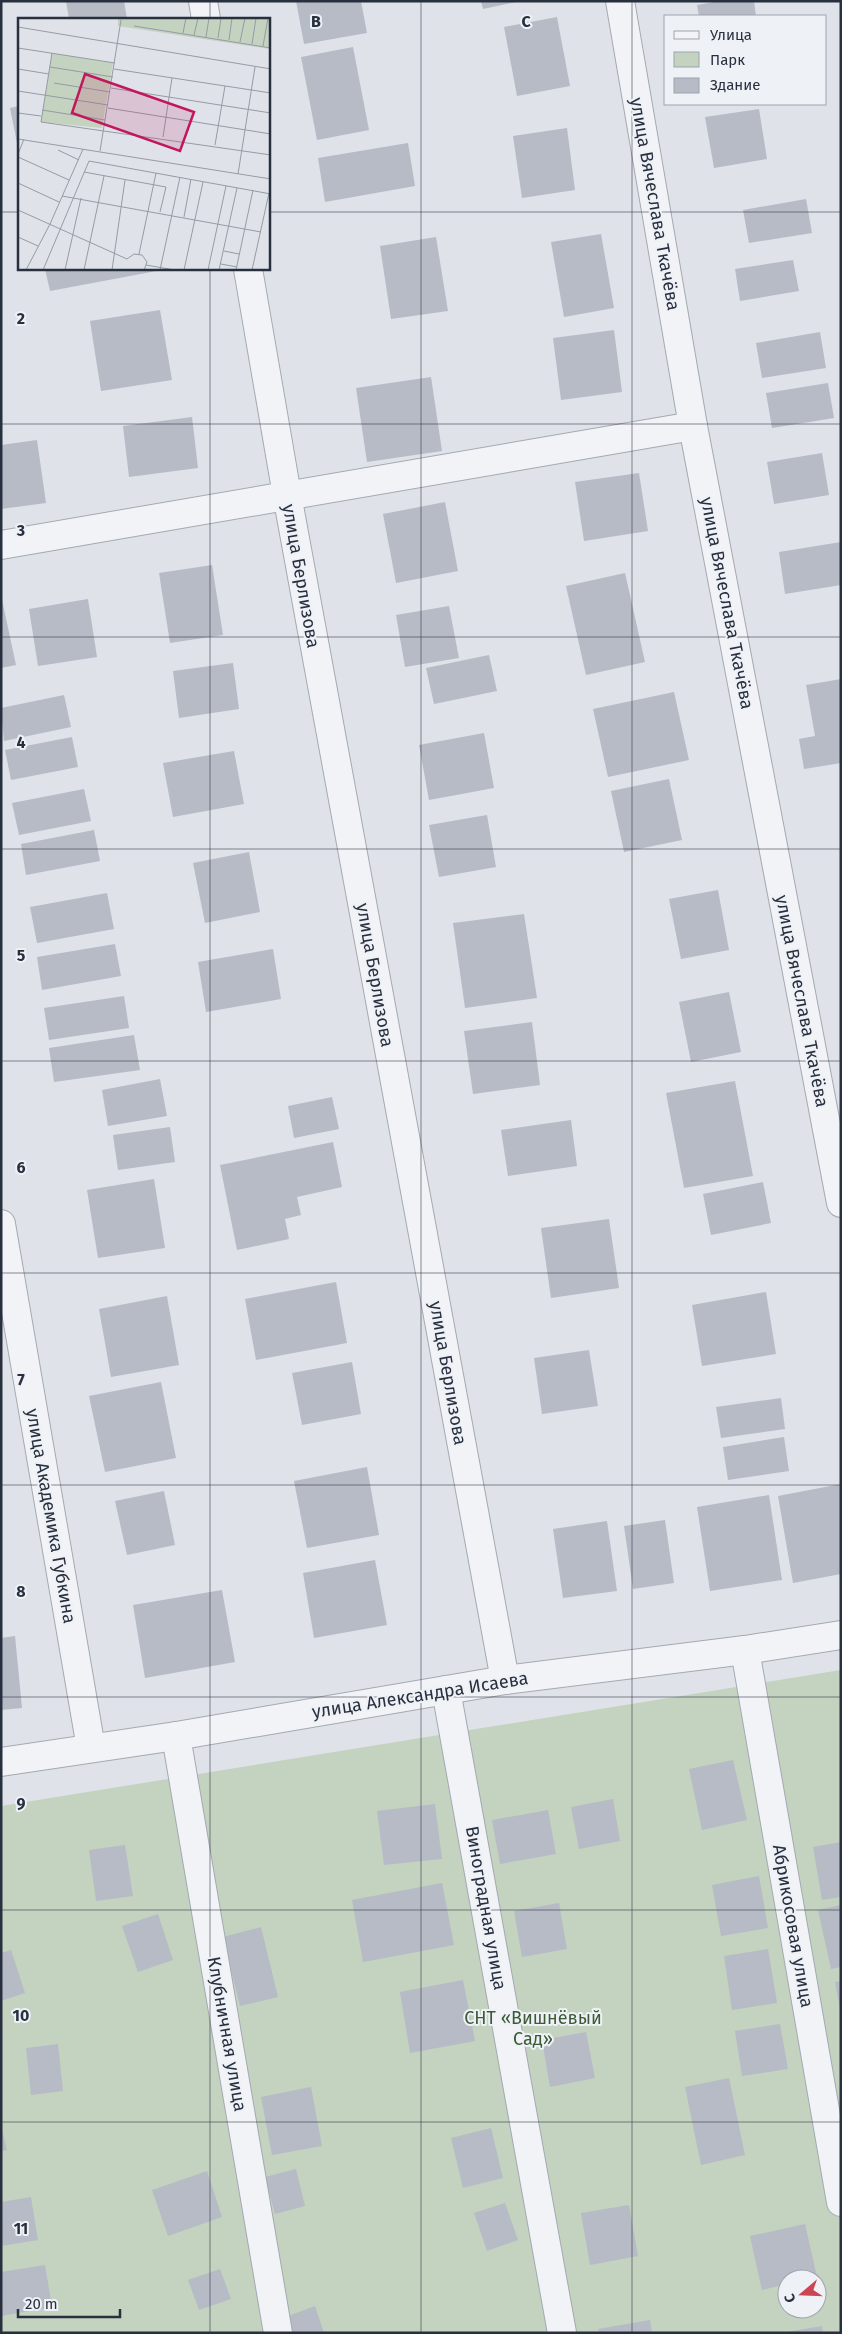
<svg xmlns="http://www.w3.org/2000/svg" width="842" height="2334" font-family="'Fira Sans',sans-serif">
	<style>
		.green { fill: #c4d2c0; fill-rule: evenodd }
		.building { fill: #b6bbc5 }
		.lines { fill: none; stroke-linecap: round; stroke-linejoin: round }
		.minor-casing { stroke: #a4a9b2; stroke-width: 30 }
		.minor { stroke: #f2f3f6; stroke-width: 28 }
		.grid { fill: none; stroke: #28303f; stroke-width: 1; stroke-opacity: 0.55 }
		.labels { text-anchor: middle; stroke-width: 4; stroke-linejoin: round; paint-order: stroke }
		.street-label { font-size: 18px; fill: #28303f; stroke: #eef1f6 }
		.park-label { font-size: 18px; fill: #3b5b35; stroke: #eef1f6 }
		.inset-road { fill: none; stroke: #969ba4; stroke-width: 1 }
		.view { fill: #c2185b; fill-opacity: 0.15; stroke: #c2185b; stroke-width: 2.5 }
		.inset-edge { fill: none; stroke: #28303f; stroke-width: 2.5 }
		.grid-label { font-size: 16px; text-anchor: middle; font-weight: bold; fill: #28303f; stroke: #eef1f6; stroke-width: 4; stroke-linejoin: round; paint-order: stroke }
	</style>
	<rect width="100%" height="100%" fill="#dfe2e8"/>
	<path class="green" d="M841,1670v663h-840v-527zM787,2279h30v30h-30z"/>
	<g class="building">
		<path d="M66,1h58l3,18h-58z"/>
		<path d="M296,1h65l6,32 -63,11z"/>
		<path d="M481,1h35v1l-33,7z"/>
		<path d="M720,1h34l2,15h-57l-2,-11z"/>
		<path d="M557,17l13,69 -53,10 -13,-69z"/>
		<path d="M353,47l16,83 -52,10 -16,-83z"/>
		<path d="M19,106v42h-1l-8,-40z"/>
		<path d="M759,109l8,50 -53,9 -9,-51z"/>
		<path d="M567,128l8,62 -53,8 -9,-62z"/>
		<path d="M408,143l7,43 -90,16 -7,-44z"/>
		<path d="M806,199l6,34 -63,10 -6,-33z"/>
		<path d="M601,234l13,74 -50,9 -13,-75z"/>
		<path d="M436,237l12,74 -57,8 -11,-73z"/>
		<path d="M793,260l6,31 -59,10 -5,-32z"/>
		<path d="M45,269h117v1l-112,21z"/>
		<path d="M160,310l12,70 -71,11 -11,-70z"/>
		<path d="M614,330l8,62 -61,8 -8,-62z"/>
		<path d="M820,332l6,36 -64,10 -6,-35z"/>
		<path d="M431,377l11,74 -75,11 -11,-74z"/>
		<path d="M828,383l6,35 -62,10 -6,-35z"/>
		<path d="M192,417l6,51 -69,9 -6,-51z"/>
		<path d="M37,440l9,63 -45,6v-64z"/>
		<path d="M822,453l7,42 -55,9 -7,-42z"/>
		<path d="M639,473l9,58 -64,10 -9,-59z"/>
		<path d="M445,502l13,69 -62,12 -13,-69z"/>
		<path d="M841,542v43l-56,9 -6,-42z"/>
		<path d="M212,565l11,70 -53,8 -11,-70z"/>
		<path d="M625,573l20,89 -59,13 -20,-89z"/>
		<path d="M1,595l15,70 -15,3z"/>
		<path d="M88,599l9,58 -59,9 -9,-57z"/>
		<path d="M449,606l10,52 -54,9 -9,-52z"/>
		<path d="M489,655l8,36 -63,13 -8,-36z"/>
		<path d="M233,663l6,46 -60,9 -6,-47z"/>
		<path d="M841,679v84l-37,6 -5,-30 16,-3 -9,-51z"/>
		<path d="M674,692l15,68 -81,17 -15,-68z"/>
		<path d="M64,695l7,32 -67,14 -3,-33z"/>
		<path d="M484,733l10,55 -65,12 -10,-55z"/>
		<path d="M72,737l6,30 -67,13 -6,-30z"/>
		<path d="M234,751l10,53 -71,13 -10,-54z"/>
		<path d="M669,779l13,61 -58,12 -13,-61z"/>
		<path d="M84,789l7,32 -72,14 -7,-32z"/>
		<path d="M487,815l9,52 -57,10 -10,-52z"/>
		<path d="M94,830l6,31 -74,14 -5,-31z"/>
		<path d="M249,852l11,60 -55,11 -12,-60z"/>
		<path d="M718,890l11,60 -48,9 -12,-60z"/>
		<path d="M107,893l7,36 -77,14 -7,-36z"/>
		<path d="M524,914l13,84 -72,10 -12,-85z"/>
		<path d="M115,944l6,32 -79,14 -5,-33z"/>
		<path d="M273,949l8,50 -75,13 -8,-50z"/>
		<path d="M729,992l12,60 -50,10 -12,-60z"/>
		<path d="M124,996l5,32 -80,12 -5,-32z"/>
		<path d="M532,1022l8,63 -67,9 -9,-63z"/>
		<path d="M134,1035l6,35 -86,12 -5,-34z"/>
		<path d="M160,1079l7,37 -59,10 -6,-36z"/>
		<path d="M735,1081l18,95 -69,12 -18,-95z"/>
		<path d="M332,1097l7,32 -45,9 -6,-32z"/>
		<path d="M571,1120l6,46 -69,10 -7,-46z"/>
		<path d="M170,1127l5,35 -57,8 -5,-35z"/>
		<path d="M333,1142l9,45 -45,10 4,18 -16,4 4,20 -52,11 -17,-85z"/>
		<path d="M154,1179l11,69 -67,10 -11,-68z"/>
		<path d="M763,1182l8,41 -60,12 -8,-41z"/>
		<path d="M609,1219l10,69 -68,10 -10,-70z"/>
		<path d="M336,1282l11,61 -91,17 -11,-61z"/>
		<path d="M766,1292l10,62 -74,12 -10,-61z"/>
		<path d="M167,1296l12,69 -68,12 -12,-68z"/>
		<path d="M589,1350l9,56 -56,8 -8,-56z"/>
		<path d="M352,1362l9,52 -59,11 -10,-52z"/>
		<path d="M161,1382l15,76 -71,14 -16,-76z"/>
		<path d="M781,1398l4,31 -64,9 -5,-31z"/>
		<path d="M784,1437l5,34 -61,9 -5,-33z"/>
		<path d="M367,1467l12,68 -72,13 -13,-67z"/>
		<path d="M841,1484v90l-48,9 -15,-87z"/>
		<path d="M164,1491l11,54 -48,10 -12,-54z"/>
		<path d="M769,1495l13,85 -72,11 -13,-84z"/>
		<path d="M665,1520l9,63 -41,6 -9,-63z"/>
		<path d="M607,1521l10,70 -54,7 -10,-69z"/>
		<path d="M375,1560l12,65 -73,13 -11,-65z"/>
		<path d="M222,1590l13,72 -90,16 -12,-73z"/>
		<path d="M15,1636l7,72 -21,2v-72z"/>
		<path d="M733,1760l14,60 -45,10 -13,-61z"/>
		<path d="M613,1799l7,42 -41,8 -8,-42z"/>
		<path d="M435,1804l7,55 -58,6 -7,-54z"/>
		<path d="M548,1810l8,44 -56,10 -8,-44z"/>
		<path d="M841,1842v55l-19,3 -9,-53z"/>
		<path d="M125,1845l8,51 -37,5 -7,-51z"/>
		<path d="M759,1876l9,52 -47,8 -9,-51z"/>
		<path d="M442,1883l12,62 -91,17 -11,-62z"/>
		<path d="M559,1903l8,46 -45,8 -8,-46z"/>
		<path d="M841,1905v62l-10,2 -13,-59z"/>
		<path d="M158,1914l15,46 -35,12 -16,-46z"/>
		<path d="M261,1927l17,70 -38,9 -17,-69z"/>
		<path d="M768,1949l9,54 -45,7 -8,-54z"/>
		<path d="M11,1950l14,43 -24,8v-48z"/>
		<path d="M463,1980l12,61 -65,12 -10,-61z"/>
		<path d="M841,1981v28h-1l-5,-27z"/>
		<path d="M780,2024l8,45 -46,7 -7,-45z"/>
		<path d="M586,2032l9,46 -45,9 -8,-47z"/>
		<path d="M58,2044l5,47 -32,4 -5,-47z"/>
		<path d="M729,2078l16,77 -44,10 -16,-78z"/>
		<path d="M311,2087l11,59 -50,9 -11,-58z"/>
		<path d="M1,2126l6,24 -6,1z"/>
		<path d="M491,2128l12,50 -40,10 -12,-50z"/>
		<path d="M296,2169l9,37 -30,8 -10,-37z"/>
		<path d="M207,2171l15,46 -54,19 -16,-46z"/>
		<path d="M31,2197l7,43 -37,6v-44z"/>
		<path d="M505,2203l13,37 -31,11 -13,-38z"/>
		<path d="M629,2205l9,51 -48,9 -9,-52z"/>
		<path d="M805,2224l12,53 -30,2v5l-25,6 -12,-54z"/>
		<path d="M45,2265l7,42 -51,9v-44z"/>
		<path d="M220,2269l11,30 -32,11 -11,-30z"/>
		<path d="M315,2306l9,27h-36l-5,-15z"/>
		<path d="M650,2320l2,13h-53l-1,-4z"/>
		<path d="M822,2326l1,7h-36v-1z"/>
	</g>
	<g class="lines">
		<defs>
			<g id="minor">
				<path d="M203,1l3,18"/>
				<path d="M620,1l73,425 148,777"/>
				<path d="M248,269l39,226 218,1185"/>
				<path d="M1,545l692,-119"/>
				<path d="M1,1224l90,524"/>
				<path d="M745,1650l96,552"/>
				<path d="M446,1690l116,643"/>
				<path d="M176,1736l102,597"/>
				<path d="M1,1762l175,-26 329,-56 240,-30 96,-15"/>
			</g>
		</defs>
		<use href="#minor" class="minor-casing"/>
		<use href="#minor" class="minor"/>
	</g>
	<path class="grid" d="M210,1v18M421,1v2332M632,1v2332M1,212h18M269,212h572M210,269v2064M1,424h840M1,637h840M1,849h840M1,1061h840M1,1273h840M1,1485h840M1,1697h840M1,1910h840M1,2122h840"/>
	<g class="labels">
		<g class="street-label">
			<text transform="translate(655 204) rotate(80)" y="6">улица Вячеслава Ткачёва</text>
			<text transform="translate(301 576) rotate(80)" y="6">улица Берлизова</text>
			<text transform="translate(727 603) rotate(79)" y="6">улица Вячеслава Ткачёва</text>
			<text transform="translate(375 975) rotate(80)" y="6">улица Берлизова</text>
			<text transform="translate(802 1001) rotate(79)" y="6">улица Вячеслава Ткачёва</text>
			<text transform="translate(448 1373) rotate(80)" y="6">улица Берлизова</text>
			<text transform="translate(51 1516) rotate(80)" y="6">улица Академика Губкина</text>
			<text transform="translate(420 1695) rotate(-9)" y="6">улица Александра Исаева</text>
			<text transform="translate(486 1908) rotate(80)" y="6">Виноградная улица</text>
			<text transform="translate(793 1926) rotate(80)" y="6">Абрикосовая улица</text>
			<text transform="translate(227 2034) rotate(80)" y="6">Клубничная улица</text>
		</g>
		<g class="park-label">
			<text x="533" y="2024">СНТ «Вишнёвый<tspan x="533" dy="21">Cад»</tspan></text>
		</g>
	</g>
	<g transform="translate(18 18)">
		<rect width="252" height="252" fill="#dfe2e8"/>
		<path d="M100,0h152v31l-152,-23zM34,35l61,10 -11,65 -61,-6z" fill="#c4d2c0"/>
		<path class="inset-road" d="M116,8l137,22M0,9l253,42M165,15l3,-15M176,17l4,-17M188,19l3,-19M200,20l3,-20M211,22l3,-22M222,24l5,-24M234,26l4,-26M245,28l5,-28M0,30l97,15M34,35l-11,69 230,33M32,49l63,10M0,51l31,5M96,51l157,24M36,65l56,9M93,70l160,25M0,73l90,14M90,90l163,26M24,92l63,10M0,95l23,3M145,119l9,-59M0,121l253,40M197,127l10,-59M40,132l21,10M82,133l21,-131M0,136l6,-15M0,139l51,23M71,143l182,33M66,154l82,15 -6,25M220,156l17,-107M0,165l41,19M44,178l199,36M0,192l109,49M166,199l7,-38M0,219l20,9M206,233l15,3M121,236l17,-81M109,241l7,-5 8,1 5,7 -3,8M203,246l16,3M128,247l29,5M8,252l24,-46 33,-75M25,252l46,-109M47,252l16,-72M66,252l20,-94M94,252l13,-90M142,252l20,-93M166,252l19,-88M190,252l18,-84M201,252l18,-82M218,252l17,-80M234,252l17,-77"/>
		<path class="view" d="M67,56l109,38 -14,39 -108,-38z"/>
		<rect width="252" height="252" class="inset-edge"/>
	</g>
	<g class="grid-label">
		<text x="316" y="27">B</text>
		<text x="526" y="27">C</text>
		<text x="21" y="324">2</text>
		<text x="21" y="536">3</text>
		<text x="21" y="748">4</text>
		<text x="21" y="961">5</text>
		<text x="21" y="1173">6</text>
		<text x="21" y="1385">7</text>
		<text x="21" y="1597">8</text>
		<text x="21" y="1809">9</text>
		<text x="21" y="2021">10</text>
		<text x="21" y="2234">11</text>
	</g>
	<rect width="842" height="2334" fill="none" stroke="#28303f" stroke-width="5"/>
	<rect x="664" y="15" width="162" height="90" fill="#eef1f6" stroke="#9fa4ad"/>
	<rect x="674" y="31" width="25" height="8" fill="#f2f3f6" stroke="#9fa4ad"/>
	<text x="710" y="40" font-size="15" fill="#28303f">Улица</text>
	<rect x="674" y="52" width="25" height="15" fill="#c4d2c0" stroke="#9fa4ad"/>
	<text x="710" y="65" font-size="15" fill="#28303f">Парк</text>
	<rect x="674" y="78" width="25" height="15" fill="#b6bbc5" stroke="#9fa4ad"/>
	<text x="710" y="90" font-size="15" fill="#28303f">Здание</text>
	<g transform="translate(802 2294) rotate(251)"><circle r="24" fill="#eef1f6" stroke="#9fa4ad"/>
	<path d="M0-4L9 19L0 12L-9 19Z" fill="#cd4455"/>
	<text y="-8" font-size="14" font-weight="bold" text-anchor="middle" fill="#28303f">С</text>
	</g>
	<path d="M18 2309v8h102v-8" fill="none" stroke="#28303f" stroke-width="2.5"/>
	<text x="25" y="2309" font-size="15" fill="#28303f" stroke="#eef1f6" stroke-width="4" paint-order="stroke">20 m</text>
</svg>
